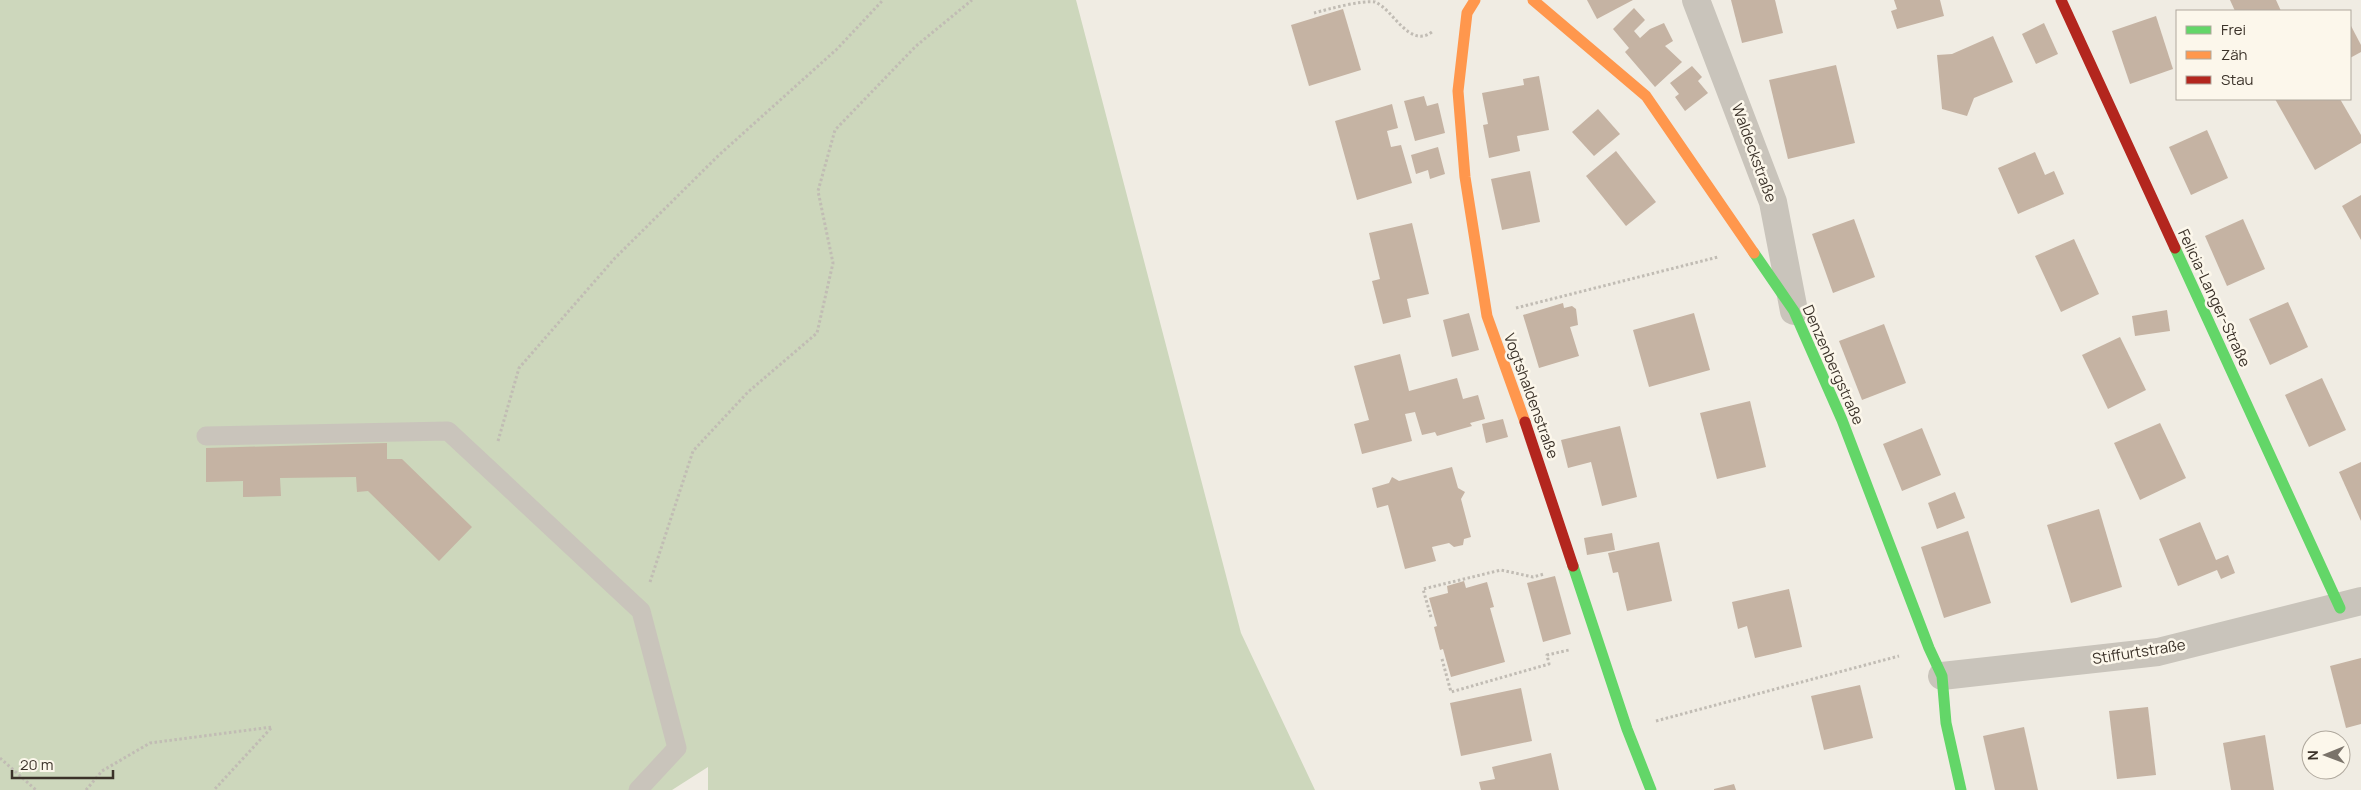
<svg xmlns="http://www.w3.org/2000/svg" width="2361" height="790" font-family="Manrope,sans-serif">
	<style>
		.green { fill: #cdd7bc }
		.building { fill: #c5b3a3 }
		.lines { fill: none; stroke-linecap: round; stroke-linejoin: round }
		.path { stroke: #c1bcb4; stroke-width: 3; stroke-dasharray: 2.5 2.5; stroke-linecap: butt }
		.lane { stroke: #c9c4bb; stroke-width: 19 }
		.street { stroke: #c9c4bb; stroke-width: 28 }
		.fast { stroke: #63d668; stroke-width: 11 }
		.slow { stroke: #ff974d; stroke-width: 11 }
		.jam { stroke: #b3261e; stroke-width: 11 }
		.labels { text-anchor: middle; stroke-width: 5; stroke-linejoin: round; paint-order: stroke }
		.street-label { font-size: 15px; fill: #3b3229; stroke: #fcf7eb }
	</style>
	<rect width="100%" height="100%" fill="#f0ece3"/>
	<path class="green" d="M0,0h1076l165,633 74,157h-607v-23l-36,23h-672z"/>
	<g class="building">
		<path d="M1587,0h46l-36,19z"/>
		<path d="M1731,0h44l8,33 -41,10z"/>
		<path d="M1894,0h46l4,16 -47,13 -6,-18 6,-2z"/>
		<path d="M2230,0h46l5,11h-46z"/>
		<path d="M1634,8l11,12 -11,11 6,7 10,-9 14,-6 9,18 -8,5 17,16 -27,25 -30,-35 4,-4 -16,-19z"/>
		<path d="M1343,9l18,61 -52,16 -18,-61z"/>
		<path d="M2156,16l17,53 -43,15 -18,-53z"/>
		<path d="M2044,23l14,31 -22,10 -14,-30z"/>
		<path d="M2350,24l11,21v7l-11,6z"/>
		<path d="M1993,36l20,46 -39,16 -7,18 -25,-7 -5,-54 15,-1z"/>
		<path d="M1836,65l19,78 -67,16 -19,-79z"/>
		<path d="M1692,66l10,11 -4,4 10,12 -23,18 -10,-14 4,-3 -9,-11z"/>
		<path d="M1539,76l10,54 -32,6 3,15 -31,7 -6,-33 5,-1 -6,-31 42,-8 -1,-6z"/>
		<path d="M1424,96l3,10 11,-3 7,30 -30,8 -11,-40z"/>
		<path d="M2275,99h65l21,36v8l-46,27z"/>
		<path d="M1392,104l6,24 -11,3 4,16 10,-2 11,38 -55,17 -22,-79z"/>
		<path d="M1598,109l22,25 -26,22 -22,-24z"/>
		<path d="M2207,130l21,48 -37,17 -22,-48z"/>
		<path d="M1438,147l7,27 -15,5 -2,-9 -12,4 -5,-19z"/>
		<path d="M1616,151l40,51 -30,24 -40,-50z"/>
		<path d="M2035,152l10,23 9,-4 10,23 -46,20 -20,-46z"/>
		<path d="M1530,171l10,51 -38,8 -11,-51z"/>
		<path d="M2361,195v45l-19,-34z"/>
		<path d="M1854,219l21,58 -42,16 -21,-59z"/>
		<path d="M2243,219l22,50 -38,17 -22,-50z"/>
		<path d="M1412,223l17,71 -22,5 4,18 -28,7 -11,-43 8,-2 -11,-46z"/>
		<path d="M2074,239l25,55 -38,18 -26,-56z"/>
		<path d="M2288,302l20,45 -38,18 -21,-46z"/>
		<path d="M1563,303l1,5 8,-2 4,3 2,16 -8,2 9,29 -40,12 -16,-53z"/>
		<path d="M2167,310l3,21 -35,5 -3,-20z"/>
		<path d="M1469,313l10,37 -27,7 -9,-37z"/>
		<path d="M1694,313l16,57 -61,17 -16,-57z"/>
		<path d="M1884,324l22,59 -44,17 -23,-59z"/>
		<path d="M2120,337l26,53 -38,19 -26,-54z"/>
		<path d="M1400,354l9,37 48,-13 6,21 15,-4 7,24 -15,4 2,3 -35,10 -2,-4 -13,3 -7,-23 -10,2 7,27 -50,13 -8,-30 15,-4 -15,-54z"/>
		<path d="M2322,378l24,52 -37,17 -24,-52z"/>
		<path d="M1750,401l16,66 -49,12 -17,-66z"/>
		<path d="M1503,419l5,18 -22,6 -4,-19z"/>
		<path d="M2160,423l26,55 -46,22 -26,-57z"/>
		<path d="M1620,426l17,71 -35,9 -11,-44 -23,6 -7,-28z"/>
		<path d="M1922,428l19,47 -39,16 -19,-47z"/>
		<path d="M387,443v16h15l70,68 -33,34 -71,-70 -11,1 -1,-15 -76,1 1,18 -38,1v-16l-37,1v-34z"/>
		<path d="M2361,462v59l-22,-49z"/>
		<path d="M1452,467l6,21 7,4 -4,7 10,38 -7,2 -1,6 -9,2 -5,-4 -17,4 4,14 -31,8 -17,-64 -11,3 -5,-20 17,-5 3,-6 7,4z"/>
		<path d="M1955,492l10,26 -28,11 -9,-26z"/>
		<path d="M2099,509l23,78 -51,16 -24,-78z"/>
		<path d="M2200,522l16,38 12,-5 7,18 -14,6 -4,-9 -39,16 -19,-47z"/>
		<path d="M1968,531l23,72 -47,15 -23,-71z"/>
		<path d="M1612,533l3,17 -28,5 -3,-17z"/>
		<path d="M1659,542l13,59 -45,10 -9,-39 -5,1 -5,-20z"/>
		<path d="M1555,576l16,58 -28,8 -16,-59z"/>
		<path d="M1464,581l2,7 21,-6 7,25 -4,1 15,54 -54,15 -8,-28 -3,1 -6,-23 3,-1 -8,-28 19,-5 -1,-7z"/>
		<path d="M1789,589l13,58 -47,11 -8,-32 -9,3 -6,-27z"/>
		<path d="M2361,658v66l-15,4 -16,-62z"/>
		<path d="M1860,685l13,53 -49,12 -13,-54z"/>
		<path d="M1521,688l11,53 -71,15 -11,-53z"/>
		<path d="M2148,707l8,68 -39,4 -8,-68z"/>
		<path d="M2024,727l14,63h-43l-12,-54z"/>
		<path d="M2265,735l9,55h-43l-8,-47z"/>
		<path d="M1551,753l8,37h-78l-2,-8 16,-3 -3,-12z"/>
		<path d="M1734,784l2,6h-22v-1z"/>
	</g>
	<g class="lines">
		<g class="path">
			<path d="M1314,13c15,-4 47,-13 61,-11 18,7 34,47 57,30"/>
			<path d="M1516,308l202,-51"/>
			<path d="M498,441l21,-73 96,-110 104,-103 118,-106 46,-49"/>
			<path d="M650,582l43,-131 55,-59 69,-59 16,-70 -15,-72 17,-61 81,-84 56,-46"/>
			<path d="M1431,617l-8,-28 78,-19 32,7 11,-3"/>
			<path d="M1442,659l9,33 98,-28 -2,-9 22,-5"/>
			<path d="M1656,721l243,-65"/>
			<path d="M0,758l36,32"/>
			<path d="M86,790l16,-19 48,-28 122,-16 -58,63"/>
		</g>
		<path class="lane" d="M206,436l242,-5 193,180 36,137 -39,42"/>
		<g class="street">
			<path d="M1696,0l77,202 21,109"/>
			<path d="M1942,676l216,-24 203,-51"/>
		</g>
		<g class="fast">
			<path d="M2175,248l165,360"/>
			<path d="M1754,253l40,58 48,109 87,228 13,28 4,47 15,67"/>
			<path d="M1573,566l54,163 24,61"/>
		</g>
		<g class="slow">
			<path d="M1475,0l-8,13 -9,78 7,86 22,139 38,106"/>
			<path d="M1533,0l113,96 108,157"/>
		</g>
		<g class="jam">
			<path d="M2061,0l114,248"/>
			<path d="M1525,422l48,144"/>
		</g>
	</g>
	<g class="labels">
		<g class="street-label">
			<text transform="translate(1754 153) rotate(70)" y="5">Waldeckstraße</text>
			<text transform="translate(2214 298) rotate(65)" y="5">Felicia-Langer-Straße</text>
			<text transform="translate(1833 365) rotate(66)" y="5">Denzenbergstraße</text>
			<text transform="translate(1531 396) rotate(70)" y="5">Vogtshaldenstraße</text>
			<text transform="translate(2139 652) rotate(-9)" y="5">Stiffurtstraße</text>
		</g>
	</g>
	<rect x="2176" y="10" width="175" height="90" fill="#fcf7eb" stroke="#afa89d"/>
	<rect x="2186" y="26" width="25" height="8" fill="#63d668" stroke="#afa89d"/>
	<text x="2221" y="35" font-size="15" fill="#3b3229">Frei</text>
	<rect x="2186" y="51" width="25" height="8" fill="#ff974d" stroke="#afa89d"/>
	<text x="2221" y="60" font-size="15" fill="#3b3229">Zäh</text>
	<rect x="2186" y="76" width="25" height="8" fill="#b3261e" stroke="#afa89d"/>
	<text x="2221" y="85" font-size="15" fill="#3b3229">Stau</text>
	<g transform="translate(2326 755) rotate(269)"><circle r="24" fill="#fcf7eb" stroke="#afa89d"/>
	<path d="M0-4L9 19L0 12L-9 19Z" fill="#7a736a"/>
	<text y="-8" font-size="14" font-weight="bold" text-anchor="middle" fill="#3b3229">N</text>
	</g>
	<path d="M12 770v8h101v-8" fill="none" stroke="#3b3229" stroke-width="2.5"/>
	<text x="20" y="770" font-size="15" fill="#3b3229" stroke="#fcf7eb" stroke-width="4" paint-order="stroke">20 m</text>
</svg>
